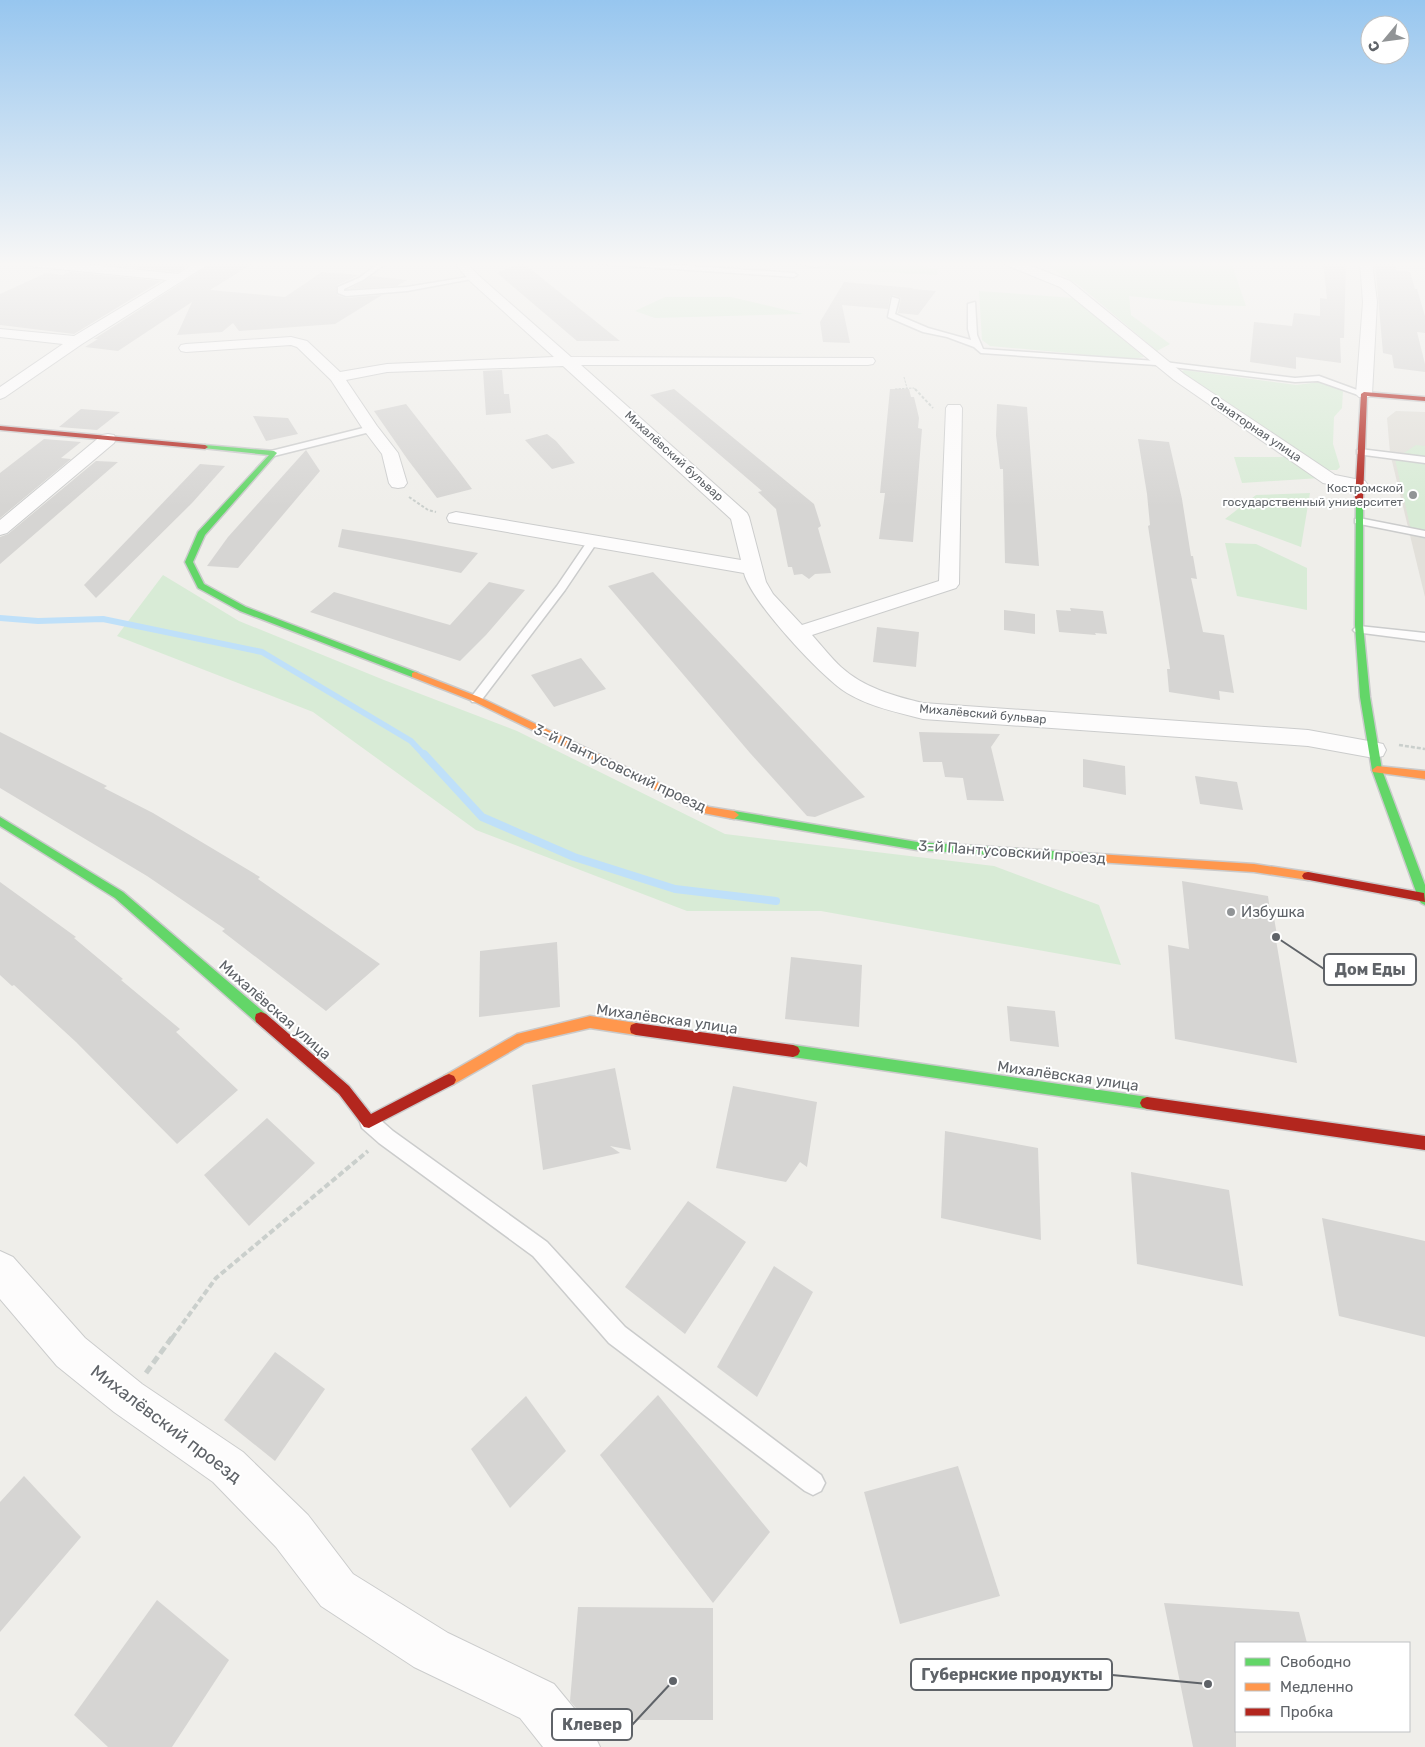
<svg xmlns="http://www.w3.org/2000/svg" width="1425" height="1747" font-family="Rubik,sans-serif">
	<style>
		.education { fill: #e2e0da }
		.green { fill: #d8ebd6 }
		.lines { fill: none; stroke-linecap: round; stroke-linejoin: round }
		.stream-far1 { stroke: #bfe0f9; stroke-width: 6 }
		.stream { stroke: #bfe0f9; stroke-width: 8 }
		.building { fill: #d6d5d3 }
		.lane-casing { stroke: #cbcccc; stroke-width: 3 }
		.street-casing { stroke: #cbcccc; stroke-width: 2 }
		.fast-casing { stroke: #cacacb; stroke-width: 3 }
		.slow-casing { stroke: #cacacb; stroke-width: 3 }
		.jam-casing { stroke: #cacacb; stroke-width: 3 }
		.path-far4 { stroke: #cacfcc; stroke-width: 1; stroke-dasharray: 2.5 1; stroke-linecap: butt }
		.path-far3 { stroke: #cacfcc; stroke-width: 2; stroke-dasharray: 3 2; stroke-linecap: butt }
		.path-far2 { stroke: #cacfcc; stroke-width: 2.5; stroke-dasharray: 4 2; stroke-linecap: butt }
		.path-far1 { stroke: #cacfcc; stroke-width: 4; stroke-dasharray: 6 3; stroke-linecap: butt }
		.path { stroke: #cacfcc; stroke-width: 5; stroke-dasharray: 8 4; stroke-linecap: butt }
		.lane { fill: #fdfcfc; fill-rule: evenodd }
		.street { fill: #fdfcfc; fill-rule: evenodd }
		.fast { fill: #63d668; fill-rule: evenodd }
		.slow { fill: #ff974d; fill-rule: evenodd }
		.jam { fill: #b3261e; fill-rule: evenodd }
		.poi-dot { fill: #919496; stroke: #fff; stroke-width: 2 }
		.labels { text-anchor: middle; stroke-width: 4; stroke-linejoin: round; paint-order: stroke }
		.far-street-label { font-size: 12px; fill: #5f6368; stroke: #fff }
		.far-poi-label { font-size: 12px; fill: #5f6368; stroke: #fff; text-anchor: end }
		.street-label { font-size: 15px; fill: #5f6368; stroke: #fff }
		.poi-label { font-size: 15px; fill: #5f6368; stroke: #fff; text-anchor: start }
		.near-street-label { font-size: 18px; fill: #5f6368; stroke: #fff }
		.leader { fill: none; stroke: #5f6368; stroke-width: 2 }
		.callout-dot { fill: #5f6368; stroke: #fff; stroke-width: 2 }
		.callout { fill: #fff; stroke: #5f6368; stroke-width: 2 }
		.callout-label { font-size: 16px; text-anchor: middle; font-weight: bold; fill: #5f6368 }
	</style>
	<rect width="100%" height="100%" fill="#efeeea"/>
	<path class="education" d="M1396,411l29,1v185l-35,-144 -3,-35z"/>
	<g class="green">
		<path d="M704,262h83l31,4 18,-4h76l9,1v3l17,3 -1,6z"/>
		<path d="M1041,262h94l66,5 -1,-5h19l13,3 14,41 -33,-1 -84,-9 2,19 39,29 -13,7 -77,-65z"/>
		<path d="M979,291l95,7 70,59 -11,2 -143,-13 -8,-6z"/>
		<path d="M665,297h66l72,17 -148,4 -20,-7z"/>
		<path d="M1184,370l112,15 24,-3 21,6 2,2 -1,18 -8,9 -1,27 7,23 -3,3h-11l-146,-97z"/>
		<path d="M1416,445l9,1v86l-14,-2 -16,-71z"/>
		<path d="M1234,457h53l33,21 -78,5z"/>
		<path d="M1310,493l-9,54 -76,-28 31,-24z"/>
		<path d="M1225,543l31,1 51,24v42l-70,-14z"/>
		<path d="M163,575l76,46 145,59 133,51 208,103 269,32 105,39 22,60 -300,-54h-134l-211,-81 -163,-118 -196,-76z"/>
	</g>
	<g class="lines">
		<path class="stream-far1" d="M0,618l38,3 65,-2 159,33 149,89 14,15"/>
		<path class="stream" d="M424,754l58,63 92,40 101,32 101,12"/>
	</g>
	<g class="building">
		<path d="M92,262h101l-15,10 -88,-9z"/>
		<path d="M214,262h41l-45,28 75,7 37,-25 37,3 -22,10v10l9,3 36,-3 -47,29 -96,7 -6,-8 -11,9 -45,3 15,-33 -74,49 -33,-4 13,-8h-4z"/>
		<path d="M522,262l67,54 31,25h-43l-80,-68z"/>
		<path d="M1323,262h23l-2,76h-4l1,25 -45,-6v12l-46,-7 4,-40 38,4 2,-13 26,3v-18l7,1z"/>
		<path d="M1375,262h21v8l14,2 5,17h2l8,27v17l-8,-1 8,32v8l-31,-4 -2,-13 -9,-2z"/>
		<path d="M70,272l91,9 -87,53 -74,-9v-31l46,-21 17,2z"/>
		<path d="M371,276l36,4 -10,6 -48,3z"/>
		<path d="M844,282l69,6 -1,1 24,2 -18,24 -20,-2 3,-15 -8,-3 -3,2 -2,12 -46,-4 8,38 -27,-1 -3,-20z"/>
		<path d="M502,370l2,24h5l2,19 -25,2 -3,-44z"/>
		<path d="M674,389l140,115 7,22 -3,2 13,45 -16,1 -6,5 -7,-5 -8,1 -2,-8h-4l-12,-58 -18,-17 4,-1 -112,-96z"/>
		<path d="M890,389h19l2,8h3l5,21 -1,10 4,1 -9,113 -34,-3 6,-46h-5z"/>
		<path d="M406,404l54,69 12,16 -35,9 -29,-38 -34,-49z"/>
		<path d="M997,404l30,3 12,159 -34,-3 -2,-94h-3l-4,-34z"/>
		<path d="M81,409l39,3 -23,18 -38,-3z"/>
		<path d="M253,416l35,2 10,16 -32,7z"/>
		<path d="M547,434l9,7 19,22 -23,6 -27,-29z"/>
		<path d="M44,439l37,3 -20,16 10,1 -71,59v-45z"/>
		<path d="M1138,439l31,3 13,57 9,57h2l4,23 -6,-1 12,54 21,3 10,58 -15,-2 1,9 -51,-8 -2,-23h3l-22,-143 2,-1 -3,-31z"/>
		<path d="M306,450l14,21 -82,97 -31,-2 21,-29z"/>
		<path d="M96,461l22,1 -118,102v-27l8,-3z"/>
		<path d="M200,464l25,2 -33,37 -96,95 -12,-13z"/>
		<path d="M342,529l62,10 74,14 -17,20 -123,-26z"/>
		<path d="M653,572l152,161 60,64 -50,20 -8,-1 -57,-63 -142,-167z"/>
		<path d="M489,582l36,8 -39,45 -26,26 -150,-49 24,-20 116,33z"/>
		<path d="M1070,608l33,3 4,23 -12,-1 1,2 -37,-3 -3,-22 15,1z"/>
		<path d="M1004,610l31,4v20l-31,-4z"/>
		<path d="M877,627l42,5 -3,35 -43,-5z"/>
		<path d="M581,658l25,31 -52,18 -23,-32z"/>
		<path d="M0,732l107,54 -3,2 49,25 107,64 -2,2 122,85 -54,47 -104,-80 3,-2 -78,-53 -147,-88z"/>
		<path d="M919,732l81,2 -9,13 13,54 -37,-1 -4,-22 -18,-1 -3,-15h-19z"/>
		<path d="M1083,759l42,7 1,29 -43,-8z"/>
		<path d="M1195,776l42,6 6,28 -43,-6z"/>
		<path d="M1182,881l86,15 2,15 3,1 5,29 -2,-1 21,123 -122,-24 -7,-94 21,4z"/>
		<path d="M0,882l76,55 -2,1 49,41 -2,1 59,49 -4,3 62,58 -61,54 -101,-102 -62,-57 -2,1 -12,-11z"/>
		<path d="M557,942l3,65 -81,10 1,-66z"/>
		<path d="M791,957l71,8 -3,62 -74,-8z"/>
		<path d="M1007,1006l48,5 4,36 -49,-6z"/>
		<path d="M615,1068l16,82 -21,-4 10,7 -77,17 -11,-85z"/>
		<path d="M733,1086l84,16 -10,65 -7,-5 -14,20 -70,-14z"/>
		<path d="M267,1118l48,45 -66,63 -45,-51z"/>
		<path d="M945,1131l93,17 3,92 -100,-22z"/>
		<path d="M1131,1172l98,18 14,96 -106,-22z"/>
		<path d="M688,1201l58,41 -61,92 -60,-47z"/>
		<path d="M1322,1218l103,23v96l-86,-21z"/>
		<path d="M774,1266l39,26 -56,105 -40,-30z"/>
		<path d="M275,1352l50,37 -50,72 -51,-41z"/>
		<path d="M658,1395l112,137 -57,71 -113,-148z"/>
		<path d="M526,1396l40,55 -56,57 -39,-59z"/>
		<path d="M958,1466l42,130 -100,28 -36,-132z"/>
		<path d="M24,1476l57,61 -81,95v-130z"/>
		<path d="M157,1600l72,60 -57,87h-64l-34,-32z"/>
		<path d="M1164,1603l135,9 8,31h-71v104h-43z"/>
		<path d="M578,1607l135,1v112h-127l-16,-19z"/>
	</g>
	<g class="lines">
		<defs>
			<g id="lane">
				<path d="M381,262h7l-25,18 -19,9v2l63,-4 67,-11 3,2 -70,13 -61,5 -8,-3v-6l21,-9z"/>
				<path d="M597,262h34l163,11 3,2 -3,2 -194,-13z"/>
				<path d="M793,262h41l-19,5z"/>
				<path d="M892,297l7,2 -4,15 33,14 43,12 -3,-11v-25l7,-2 2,33 6,14 173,12 139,17 24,-2 49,18 -7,2 -43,-15 -23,1 -139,-17 -175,-12 -7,-6 -27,-10 -24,-5 -35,-15z"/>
				<path d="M371,426l3,1v4l-100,25 -5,-3 2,-2z"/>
				<path d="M1360,449l65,8v6l-68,-9v-4z"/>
				<path d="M1359,518l66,13v6l-70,-14v-4z"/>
				<path d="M593,538l5,3 -33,49 -85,112h-8l-2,-3 2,-3 85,-110 32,-47z"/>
				<path d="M1359,626l66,7v8l-70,-9 -2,-2 2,-2z"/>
				<path d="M369,1113l7,3 17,15 154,111 78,85 196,148 4,8 -4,8 -8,4 -8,-4 -196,-148 -76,-87 -154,-113 -17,-15 -2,-6 2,-6z"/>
			</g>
			<g id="street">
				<path d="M22,262h42l114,12 19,-12h15l-130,82 -77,53 -5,2v-12l63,-43 -63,-7v-8l74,7 93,-56 -139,-14z"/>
				<path d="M457,262h12v3l9,10 93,82 302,1 2,3 -2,3 -5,1h-287l166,148 2,4 17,65 7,12 29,31 137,-44 7,-173 2,-3h12l2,3 -3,176 -3,4 -144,47c10,11 19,23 29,32 23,21 53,29 82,36l385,27 66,12 9,2 3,6 -3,6 -9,2 -66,-12 -385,-27c-26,-7 -53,-12 -76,-26 -25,-15 -97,-93 -103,-120l-295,-51 -2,-4 2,-4 7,-2 285,48 -10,-41 -168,-153 -176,6 -41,8 31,46 21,27 9,30 -3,4 -6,1 -6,-1 -3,-4 -7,-29 -19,-25 -32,-49 -34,-33 -6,-2 -105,7 -5,-1 -2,-3 2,-3 5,-1 105,-7 16,4 33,31 47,-8 167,-7 -84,-76 -13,-15z"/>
				<path d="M1004,262h17l49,19 114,93 151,101 30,6 3,4 -3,4 -6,1 -36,-7 -149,-103 -114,-93 -54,-22z"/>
				<path d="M1360,262h12l5,40 -5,92 -3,3h-10l-3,-3 7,-92z"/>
				<path d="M108,434l6,1 2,4 -2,4 -107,90 -7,2v-15l102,-85z"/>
				<path d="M0,1251l13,6 72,81 57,46 101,68 65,63 45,59 95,59 106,51 38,46 8,17h-57l-23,-29 -106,-51 -93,-61 -45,-59 -63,-65 -99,-70 -57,-46 -57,-67z"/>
			</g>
			<g id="fast">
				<path d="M205,445l69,6 3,2 -72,82 -12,27 11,22 42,23 172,66v4h-6l-172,-66 -42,-23 -13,-26 13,-30 71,-77 -66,-7 -1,-1z"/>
				<path d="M1356,497l7,2v126l7,72 12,73 43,115v20l-4,-2 -2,-3 -47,-130 -12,-73 -5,-72z"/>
				<path d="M734,811l183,31 180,12 6,4 -6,4 -180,-12 -187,-32 -1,-3z"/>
				<path d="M0,817l123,75 143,122 1,4 -1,4 -5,2 -5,-2 -141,-124 -115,-72z"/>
				<path d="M793,1045l354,52 5,2 2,4 -2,4 -5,2 -354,-52 -5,-2 -2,-4 2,-4z"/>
			</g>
			<g id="slow">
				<path d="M415,672l64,25 230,110 25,4 5,4 -5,4 -31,-6 -230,-112 -61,-24v-4z"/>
				<path d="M1377,766l48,5v8l-52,-7 -1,-2z"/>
				<path d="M1097,854l157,10 54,8 4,1 2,3 -2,3 -4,1 -54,-8 -157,-10 -6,-4z"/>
				<path d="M590,1016l46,7 5,2 1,4 -1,4 -5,2 -46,-7 -65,15 -71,41 -5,2 -5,-2 -2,-4 2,-4 73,-42z"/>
			</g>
			<g id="jam">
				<path d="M1364,392l61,5v4l-58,-5 -4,103 -4,2 -4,-2 6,-105z"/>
				<path d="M0,426l205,19 3,2 -3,2 -205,-19z"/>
				<path d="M1308,872l116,21 1,9 -121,-23 -2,-3 2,-3z"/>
				<path d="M261,1012l5,2 83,72 22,28 73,-38 5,-2 5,2 2,4 -2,4 -85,44 -5,-1 -25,-33 -83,-72 -1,-4 1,-4z"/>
				<path d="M636,1023l157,22 5,2 2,4 -2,4 -5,2 -157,-22 -5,-2 -1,-4 1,-4z"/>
				<path d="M1147,1097l278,39v14l-278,-41 -5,-2 -2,-4 2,-4z"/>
			</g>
		</defs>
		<use href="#lane" class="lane-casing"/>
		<use href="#street" class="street-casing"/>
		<use href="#fast" class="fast-casing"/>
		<use href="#slow" class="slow-casing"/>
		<use href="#jam" class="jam-casing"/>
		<g class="path-far4">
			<path d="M904,377l3,11"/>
			<path d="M895,389l19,-1 2,3"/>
		</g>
		<g class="path-far3">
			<path d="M915,389l18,19"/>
			<path d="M409,497l19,13 8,2"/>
		</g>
		<path class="path-far2" d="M1399,745l26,4"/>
		<path class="path-far1" d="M172,1338l44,-60 152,-127"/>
		<path class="path" d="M146,1373l27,-37"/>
		<use href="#lane" class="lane"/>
		<use href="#street" class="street"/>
		<use href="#fast" class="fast"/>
		<use href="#slow" class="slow"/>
		<use href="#jam" class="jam"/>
	</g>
	<linearGradient id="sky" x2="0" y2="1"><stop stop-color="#97c6ef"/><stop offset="0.52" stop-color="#f8f7f6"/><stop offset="1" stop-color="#f8f7f6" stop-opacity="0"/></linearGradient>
	<rect width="1425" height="507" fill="url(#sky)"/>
	<g class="poi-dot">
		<circle cx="1413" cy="495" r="5"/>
		<circle cx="1231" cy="912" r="5"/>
	</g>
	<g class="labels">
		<g class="far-street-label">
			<text transform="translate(1256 429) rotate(34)" y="4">Санаторная улица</text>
			<text transform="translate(674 456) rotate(42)" y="4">Михалёвский бульвар</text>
			<text transform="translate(983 714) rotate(5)" y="4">Михалёвский бульвар</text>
		</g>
		<g class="far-poi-label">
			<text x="1403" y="492">Костромской<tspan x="1403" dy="14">государственный университет</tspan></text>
		</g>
		<g class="street-label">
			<text transform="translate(620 768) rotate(25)" y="5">3-й Пантусовский проезд</text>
			<text transform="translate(1012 852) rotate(4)" y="5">3-й Пантусовский проезд</text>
			<text transform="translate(275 1010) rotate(41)" y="5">Михалёвская улица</text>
			<text transform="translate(667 1019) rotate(8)" y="5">Михалёвская улица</text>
			<text transform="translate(1068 1076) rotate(8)" y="5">Михалёвская улица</text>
		</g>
		<g class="poi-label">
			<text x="1241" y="917">Избушка</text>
		</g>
		<g class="near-street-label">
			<text transform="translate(166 1424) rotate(37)" y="6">Михалёвский проезд</text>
		</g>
	</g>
	<path class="leader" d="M1276 937L1324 969M1208 1684L1112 1675M673 1681L632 1725"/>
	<g class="callout-dot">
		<circle cx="1276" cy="937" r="5"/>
		<circle cx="1208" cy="1684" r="5"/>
		<circle cx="673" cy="1681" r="5"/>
	</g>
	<g class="callout">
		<rect x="1324" y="954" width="92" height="31" rx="5"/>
		<rect x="911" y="1659" width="201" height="31" rx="5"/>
		<rect x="552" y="1709" width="80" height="31" rx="5"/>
	</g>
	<g class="callout-label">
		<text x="1370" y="975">Дом Еды</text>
		<text x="1012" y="1680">Губернские продукты</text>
		<text x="592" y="1730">Клевер</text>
	</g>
	<rect x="1235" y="1642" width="175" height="90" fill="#ffffff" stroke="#bfc1c3"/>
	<rect x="1245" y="1658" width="25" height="8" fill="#63d668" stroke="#bfc1c3"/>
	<text x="1280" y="1667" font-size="15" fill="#5f6368">Свободно</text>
	<rect x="1245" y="1683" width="25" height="8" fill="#ff974d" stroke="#bfc1c3"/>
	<text x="1280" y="1692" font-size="15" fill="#5f6368">Медленно</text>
	<rect x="1245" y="1708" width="25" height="8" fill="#b3261e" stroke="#bfc1c3"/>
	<text x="1280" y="1717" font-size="15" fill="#5f6368">Пробка</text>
	<g transform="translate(1385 40) rotate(241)"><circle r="24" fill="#ffffff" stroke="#bfc1c3"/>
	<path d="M0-4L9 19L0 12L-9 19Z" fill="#919496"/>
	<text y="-8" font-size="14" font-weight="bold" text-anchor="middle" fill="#5f6368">С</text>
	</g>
</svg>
